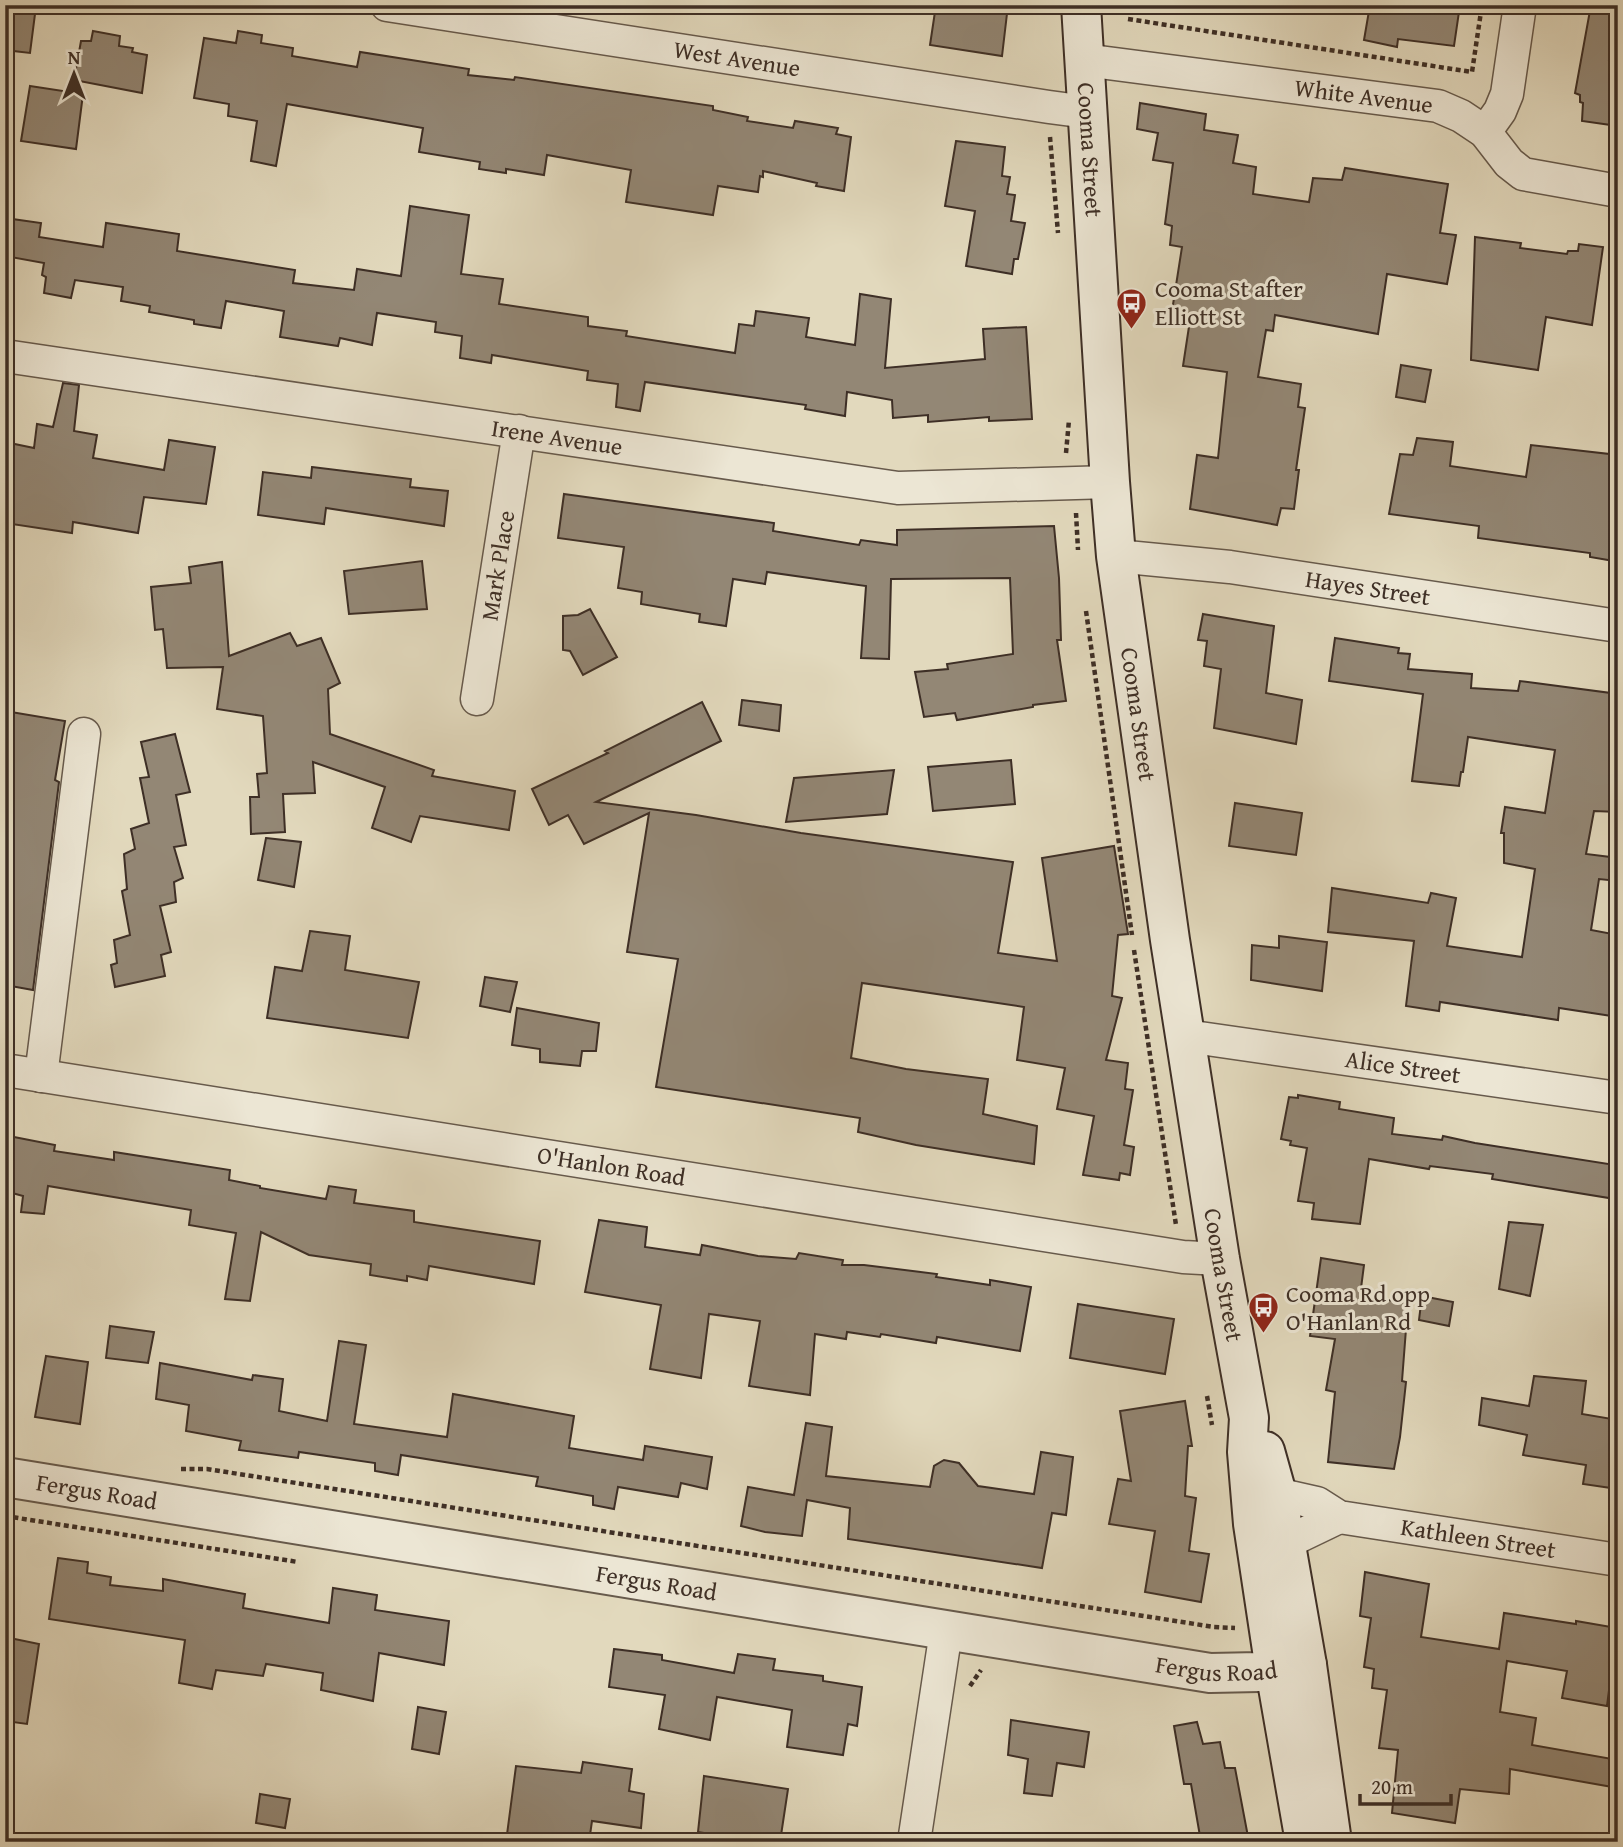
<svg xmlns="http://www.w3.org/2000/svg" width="1623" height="1847" font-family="'Gentium Book Plus',serif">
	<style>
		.building { fill: #938775; stroke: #3e2f26; stroke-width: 2 }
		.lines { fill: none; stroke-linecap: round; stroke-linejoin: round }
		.minor-casing { stroke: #675a4c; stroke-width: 35 }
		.tertiary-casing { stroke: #675a4c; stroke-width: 42 }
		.secondary-casing { stroke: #3e2f26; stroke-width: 42 }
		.path { stroke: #3e2f26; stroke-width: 4.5; stroke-dasharray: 5 3.5; stroke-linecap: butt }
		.minor { stroke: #ece6d4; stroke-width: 32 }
		.tertiary { stroke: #ece6d4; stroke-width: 38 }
		.secondary { stroke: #ece6d4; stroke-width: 38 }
		.labels { text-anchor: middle; stroke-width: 6; stroke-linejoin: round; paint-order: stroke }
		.street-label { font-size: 24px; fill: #3e2f26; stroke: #ece6d4 }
		.poi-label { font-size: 24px; fill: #3e2f26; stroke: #ece6d4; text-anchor: start }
	</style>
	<rect width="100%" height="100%" fill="#e2d9bd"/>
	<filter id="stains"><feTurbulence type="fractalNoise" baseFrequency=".00286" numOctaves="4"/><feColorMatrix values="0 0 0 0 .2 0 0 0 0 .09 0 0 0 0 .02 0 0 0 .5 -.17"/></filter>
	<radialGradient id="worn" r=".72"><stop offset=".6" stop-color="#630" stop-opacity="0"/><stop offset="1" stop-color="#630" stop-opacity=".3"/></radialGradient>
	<g class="building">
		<path d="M936,5h72l-6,51 -72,-11z"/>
		<path d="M1370,5h90l-6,41 -56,-7 -1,8 -33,-7z"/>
		<path d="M1591,5h27l-9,55 9,2v64l-36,-5 1,-18 -3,-1v-7l-5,-2z"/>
		<path d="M5,10l30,4 -5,39 -25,-3z"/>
		<path d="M93,31l27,5 -1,10 14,2 -1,4 15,3 -5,38 -68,-13 7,-39h10z"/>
		<path d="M238,31l24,4 -1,8 32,5 -1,8 65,11 3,-15 109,17 -1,6 46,5 1,-3 198,29v4l35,7 -1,4 46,7 2,-7 43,7 -2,6 15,3 -7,54 -28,-5 1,-3 -54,-12v6l-3,-1 -2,16 -40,-6 -5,29 -87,-13 5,-32 -84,-15 -3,20 -38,-6v4l-27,-4 1,-7 -61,-10 4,-24 -136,-24 -11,62 -25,-5 6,-40 -29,-5 1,-12 -35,-6 10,-60 32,5z"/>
		<path d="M30,86l53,8 -7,55 -55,-8z"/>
		<path d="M1140,103l66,11 -2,16 34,5 -5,28 23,4 -3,27 56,8 4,-24 29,2 3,-12 103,16 -8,49 16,2 -9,49 -60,-10 -9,60 -103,-19 -2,16 -7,-1 -8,47 43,7 -3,23 7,1 -9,62h3l-5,39 -13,-1 -4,17 -87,-16 7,-54 21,3 9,-86 -44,-6 7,-46 -16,-2 1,-7h-3l10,-64 -12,-2 2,-19 -7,-2 8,-61 -20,-3 5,-27 -21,-4z"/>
		<path d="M956,141l49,6 -3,29 8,1 -3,17 8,1 -4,26 14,2 -7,36h-4l-2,15 -46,-8 9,-55 -30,-5z"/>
		<path d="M410,206l59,9 -8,59 42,5 -4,25 89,13v9l39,5 -1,5 109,17 4,-29 15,2 2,-15 53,7 -3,19 49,8 5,-51 31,5 -6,69 100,-9 -2,-30 43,-2 6,92 -43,2v-4l-61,5v-7l-35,3 -1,-18 -45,-8 -2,24 -40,-7 1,-4 -161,-23 -5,29 -24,-4 2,-23 -31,-4 1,-9 -96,-16 -1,8 -31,-5 2,-22 -27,-4 1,-10 -59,-9 -5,32 -32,-7 -2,8 -58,-9 4,-26 -58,-10 -5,27 -27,-4v-4l-45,-8 1,-6 -29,-5 2,-14 -48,-7 -4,18 -27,-5 2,-16 -4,-2 2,-12 -39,-7v-38l36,5 -2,14 64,10 3,-24 73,11 -2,17 118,19 -2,13 61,7 3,-21 44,7z"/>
		<path d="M1475,237l46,6 -1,5 47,6 1,-3h10l1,-7 24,3 -11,78 -46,-8 -8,53 -67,-10z"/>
		<path d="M1401,365l30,5 -6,32 -29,-5z"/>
		<path d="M63,383l16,2 -5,46 23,4 -4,23 71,12 5,-30 46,7 -9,57 -62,-7 -6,36 -65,-11 -1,11 -67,-10v-81l29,6 3,-24 16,3z"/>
		<path d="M1417,438l36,4 -3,24 76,11 5,-32 87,10v103l-4,-1v4l-24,-4v-4l-112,-15 1,-12 -90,-12 11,-60 13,1z"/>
		<path d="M312,467l99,12 -1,8 38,4 -4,35 -118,-18 -2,16 -66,-9 5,-43 48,6z"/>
		<path d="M564,494l210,29 -1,8 86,14 2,-5 36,5v-15l157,-4 5,52 2,62h-4l9,61 -33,4v2l-76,13 -2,-7 -31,4 -9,-45 33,-3 -1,-5 66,-10 -3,-76 -119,1 -2,80 -28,-1 5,-72 -99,-14 -2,12 -32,-5 -7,47 -27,-4 1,-8 -59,-10 1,-12 -24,-4 6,-41 -66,-9z"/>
		<path d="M422,561l5,48 -78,5 -5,-43z"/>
		<path d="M222,562l7,94 61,-23 7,13 24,-8 19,45 -12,6 2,45 104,36 -2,6 83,15 -6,39 -89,-14 -9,26 -39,-14 13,-41 -72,-25 2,31 -32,1 2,38 -34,2 -1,-37h9l-2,-23 10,-1 -4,-57 -46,-7 6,-42 -56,1 -4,-39 -8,1 -4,-43 40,-4 -2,-16z"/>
		<path d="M590,609l27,48 -34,18 -13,-24 -7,-1v-34l15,-1z"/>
		<path d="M1203,614l71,12 -8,67 36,7 -6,44 -82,-16 7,-59 -17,-3 3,-25 -9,-1z"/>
		<path d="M1335,638l64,10 -1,5 12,1 -2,15 64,5 -1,14 47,3 2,-10 98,13v34l-7,43h7v41l-24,-1 -8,43 32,4v23l-19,-2 -8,51 27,5v82l-59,-9 -1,12 -118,-18 -1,9 -33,-5 8,-65 -86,-9 4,-44 96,15 3,-10 25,5 -9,48 75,11 13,-88 -31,-6v-30h-3l4,-26 40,6 10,-63 -87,-13 -5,35h-2l-2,14 -47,-5 11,-87 -94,-13z"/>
		<path d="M742,700l39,5 -2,26 -40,-6z"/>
		<path d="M702,702l19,39 -125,61 100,13 105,18 212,29 -15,91 59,8 -15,-103 72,-12 14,88 -10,1 -6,61 10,2 -16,62 22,3 -3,26 8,1 -9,55 10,2 -4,28 -10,-2 -1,7 -36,-5 11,-59 -37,-7 8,-41 -48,-8 7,-53 -162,-24 -11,75 55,11 82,10 -5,35 54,12 -3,38 -118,-19 -58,-13 2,-14 -204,-31 22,-128 -51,-7 22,-139 -65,31 -16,-29 -19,10 -17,-36 76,-36 -3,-2z"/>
		<path d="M5,711l60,10 -10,59 4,2 -26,208 -28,-5v-202l3,-21 -3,-1z"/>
		<path d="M175,734l15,58 -14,3 10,50 -12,2 9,31 -9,4 2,20 -16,4 11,46 -10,3 4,21 -50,11 -4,-22 6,-2 -3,-23 16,-5 -8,-44 5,-2 -3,-35 11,-5 -4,-20 18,-6 -9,-45 9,-1 -8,-35z"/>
		<path d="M1011,760l4,44 -82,7 -5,-44z"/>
		<path d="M894,770l-7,44 -101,8 8,-44z"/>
		<path d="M1235,803l67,10 -6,42 -67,-9z"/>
		<path d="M266,838l35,4 -7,45 -36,-7z"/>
		<path d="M310,931l40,5 -5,34 74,12 -11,56 -141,-20 8,-51 27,4z"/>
		<path d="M1279,936l48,6 -5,49 -71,-11 1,-35 27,3z"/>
		<path d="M485,977l32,5 -7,30 -30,-6z"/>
		<path d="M517,1008l82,15 -3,28h-14l-2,15 -40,-4v-13l-28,-4z"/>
		<path d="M1298,1095l42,7 -1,7 55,9 -2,16 50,6 1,-4 32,7 140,22 -6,33 -117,-19 1,-5 -63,-8 -1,3 -60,-10 -9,65 -48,-5 2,-16 -16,-2 9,-53 -17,-3 1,-4 -10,-2 8,-42 9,1z"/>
		<path d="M14,1137l41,8 -1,6 60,9v-8l116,18 -1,10 31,6v2l66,11 3,-13 27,4 -2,13 60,8v11l126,19 -6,43 -105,-18 -2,14 -20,-4v5l-37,-6 1,-11 -62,-9 -48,-23 -11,69 -25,-2 11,-66 -47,-8 2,-15 -143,-24 -4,28 -23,-2 2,-16 -18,-5z"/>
		<path d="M599,1220l48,7 -2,20 55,8 2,-10 56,11 38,3 3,-6 44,7 -1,5h22l73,9 -1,3 54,8v-5l41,7 -11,64 -83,-14 -1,6 -55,-9 -1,3 -33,-5 -1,7 -31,-5 -5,61 -61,-9 11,-65 -51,-7 -8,64 -51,-9 11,-64 -76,-13z"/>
		<path d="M1509,1222l34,3 -13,71 -31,-7z"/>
		<path d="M1321,1258l43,7 -4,31 48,7 -6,78 4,1 -6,55 -6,32 -66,-7 7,-70 -9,-2 9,-51 -25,-3z"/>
		<path d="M1422,1296l31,6 -4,24 -30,-6z"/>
		<path d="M1078,1304l96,15 -9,55 -95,-16z"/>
		<path d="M110,1326l44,6 -6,31 -42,-5z"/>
		<path d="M339,1341l27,4 -12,79 93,13 6,-43 121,22 -5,32 74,12 2,-14 67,11 -5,32 -26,-6 -3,14 -60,-10 -4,22 -21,-4v-9l-57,-10 2,-9 -137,-22 -3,20 -23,-4v-8l-76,-11 -1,6 -59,-8 2,-9 -55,-10 3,-26 -33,-6 4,-36 92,17 1,-5 30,4 -4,32 48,10z"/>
		<path d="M46,1356l42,6 -8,62 -45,-7z"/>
		<path d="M1534,1376l52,5 -4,33 36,6v69l-35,-5 3,-19 -63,-10 4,-20 -48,-10 3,-27 47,8z"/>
		<path d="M1185,1401l7,45h-4l-3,50 11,2 -7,53 20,3 -8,48 -56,-10 10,-61 -46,-7 9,-45 13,2 -11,-70z"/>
		<path d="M806,1423l26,4 -6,49 104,11 4,-21 10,-6 15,3 19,23 56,8 7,-42 32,5 -7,58 -14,-2 -10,55 -194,-29 2,-31 -43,-8 -5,36 -37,-4 -24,-6 7,-39 46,8z"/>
		<path d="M58,1558l30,4 -1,11 24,4 -1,8 53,6v-12l82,15 -2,14 86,15 4,-35 44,7 -2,15 74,11 -5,44 -65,-12 -6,48 -52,-11 2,-17 -57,-9 -3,12 -47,-6 -4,19 -33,-6 6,-43 -136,-21z"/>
		<path d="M1365,1572l64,12 -8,53 78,12 5,-36 72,11v-3l41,7 -10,78 -45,-8 5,-27 -60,-10 -7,51 36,6 -4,27 86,15v28l-108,-19 -1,25 -49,-5 -5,34 -63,-10 6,-63 -19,-2 8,-58 -15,-2 2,-19 -10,-2 7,-49 -11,-2z"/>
		<path d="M5,1637l34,7 -12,80 -22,-3z"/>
		<path d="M614,1649l48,6v5l72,13 4,-19 37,5 -2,11 50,6v5l39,6 -5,39 -9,-2 -5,31 -56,-8 5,-37 -75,-13 -7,43 -51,-11 6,-34 -56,-8z"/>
		<path d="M418,1707l28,5 -7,42 -27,-5z"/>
		<path d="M1011,1720l78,12 -5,35 -27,-4 -5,33 -28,-3 4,-34 -20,-4z"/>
		<path d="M1197,1722l6,22 17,-2 5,26h10l14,74h-48l-10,-58h-7l-10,-58z"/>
		<path d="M583,1762l49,7 -3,22 15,3 -3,34 -49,-7 -3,21h-83l10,-76 65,7z"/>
		<path d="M704,1776l84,13 -8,53h-23l-59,-10z"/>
		<path d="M260,1794l30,5 -5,29 -29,-5z"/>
	</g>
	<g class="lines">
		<defs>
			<g id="minor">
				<path id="s1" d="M387,5l662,102 38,5"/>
				<path id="s2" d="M1084,60l354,46 23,10 24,16 24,31 14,11 95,17"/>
				<path d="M1485,132l15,-21 7,-17 13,-89"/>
				<path id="s3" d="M5,356l893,132 212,-6"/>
				<path id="s4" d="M1116,556l114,11 388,59"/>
				<path id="s5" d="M477,699l42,-268"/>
				<path id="s6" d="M1186,1036l432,62"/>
				<path id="s7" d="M5,1070l1178,187 37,2"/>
				<path d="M41,1076l43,-342"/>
				<path id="s8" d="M1277,1494l40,9 22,14 279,43"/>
				<path d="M1285,1543l54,-26"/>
				<path d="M914,1842l32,-211"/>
			</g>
			<g id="tertiary">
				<path id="s9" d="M5,1477l1205,196 49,-1 48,-7"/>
			</g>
			<g id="secondary">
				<path id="s10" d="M1081,5l29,477 6,74 54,384 50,319 29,159 -2,34 6,72 22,146 30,172"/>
				<path d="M1265,1451l12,43 30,171 25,177"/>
			</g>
		</defs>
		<use href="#minor" class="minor-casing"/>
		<use href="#tertiary" class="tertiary-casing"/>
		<use href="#secondary" class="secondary-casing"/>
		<g class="path">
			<path d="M1128,19l344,53 10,-67"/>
			<path d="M1050,137l8,96"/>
			<path d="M1066,453l3,-33"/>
			<path d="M1076,513l2,37"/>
			<path d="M1086,611l46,324"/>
			<path d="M1134,950l42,275"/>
			<path d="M1207,1396l5,29"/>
			<path d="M181,1469h26l1007,158 21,1"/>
			<path d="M5,1516l293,46"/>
			<path d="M970,1686l11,-16"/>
		</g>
		<use href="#minor" class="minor"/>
		<use href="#tertiary" class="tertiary"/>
		<use href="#secondary" class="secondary"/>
	</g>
	<defs>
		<symbol id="bus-pin" viewBox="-11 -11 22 30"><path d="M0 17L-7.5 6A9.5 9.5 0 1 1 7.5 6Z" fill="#8f2418" stroke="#ece6d4"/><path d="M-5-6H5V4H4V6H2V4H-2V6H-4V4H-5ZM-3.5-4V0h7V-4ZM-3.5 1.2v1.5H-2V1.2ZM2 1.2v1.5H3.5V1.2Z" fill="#fff"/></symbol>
	</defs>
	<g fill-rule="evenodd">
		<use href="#bus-pin" x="1114" y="286" width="35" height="47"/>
		<use href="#bus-pin" x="1246" y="1290" width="35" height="47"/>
	</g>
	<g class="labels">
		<g class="street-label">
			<text dy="8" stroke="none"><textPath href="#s1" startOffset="354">West Avenue</textPath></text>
			<text dy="8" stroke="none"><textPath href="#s2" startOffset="282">White Avenue</textPath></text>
			<text dy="8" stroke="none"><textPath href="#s10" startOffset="145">Cooma Street</textPath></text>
			<text dy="8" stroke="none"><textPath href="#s3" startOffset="558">Irene Avenue</textPath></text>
			<text dy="8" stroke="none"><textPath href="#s5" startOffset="135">Mark Place</textPath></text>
			<text dy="8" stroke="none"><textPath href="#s4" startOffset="254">Hayes Street</textPath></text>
			<text dy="8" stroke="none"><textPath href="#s10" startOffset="712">Cooma Street</textPath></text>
			<text dy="8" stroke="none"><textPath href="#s6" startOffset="219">Alice Street</textPath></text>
			<text dy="8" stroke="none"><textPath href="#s7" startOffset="614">O'Hanlon Road</textPath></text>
			<text dy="8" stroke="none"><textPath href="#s10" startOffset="1279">Cooma Street</textPath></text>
			<text dy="8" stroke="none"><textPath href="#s9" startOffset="93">Fergus Road</textPath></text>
			<text dy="8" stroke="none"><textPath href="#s8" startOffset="208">Kathleen Street</textPath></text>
			<text dy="8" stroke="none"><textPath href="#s9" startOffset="660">Fergus Road</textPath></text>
			<text dy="8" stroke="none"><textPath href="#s9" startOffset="1227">Fergus Road</textPath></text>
		</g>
		<g class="poi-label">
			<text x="1155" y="297">Cooma St after<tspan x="1155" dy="28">Elliott St</tspan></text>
			<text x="1286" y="1302">Cooma Rd opp<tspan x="1286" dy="28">O'Hanlan Rd</tspan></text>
		</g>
	</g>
	<rect width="1623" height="1847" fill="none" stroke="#e2d9bd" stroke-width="28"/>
	<rect x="7" y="7" width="1609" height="1833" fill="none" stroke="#3e2f26" stroke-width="3.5"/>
	<rect x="14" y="14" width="1595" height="1819" fill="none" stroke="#3e2f26" stroke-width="2"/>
	<g transform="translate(74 74)" stroke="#ece6d4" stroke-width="5" paint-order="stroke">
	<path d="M0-5L12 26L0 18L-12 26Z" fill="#3e2f26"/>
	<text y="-10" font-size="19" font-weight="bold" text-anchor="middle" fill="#3e2f26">N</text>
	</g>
	<path d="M1360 1794v10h91v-10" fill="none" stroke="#3e2f26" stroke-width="3.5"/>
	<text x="1371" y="1794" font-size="21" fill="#3e2f26" stroke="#ece6d4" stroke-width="5" paint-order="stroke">20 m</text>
	<rect width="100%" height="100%" filter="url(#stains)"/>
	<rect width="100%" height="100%" fill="url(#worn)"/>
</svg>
